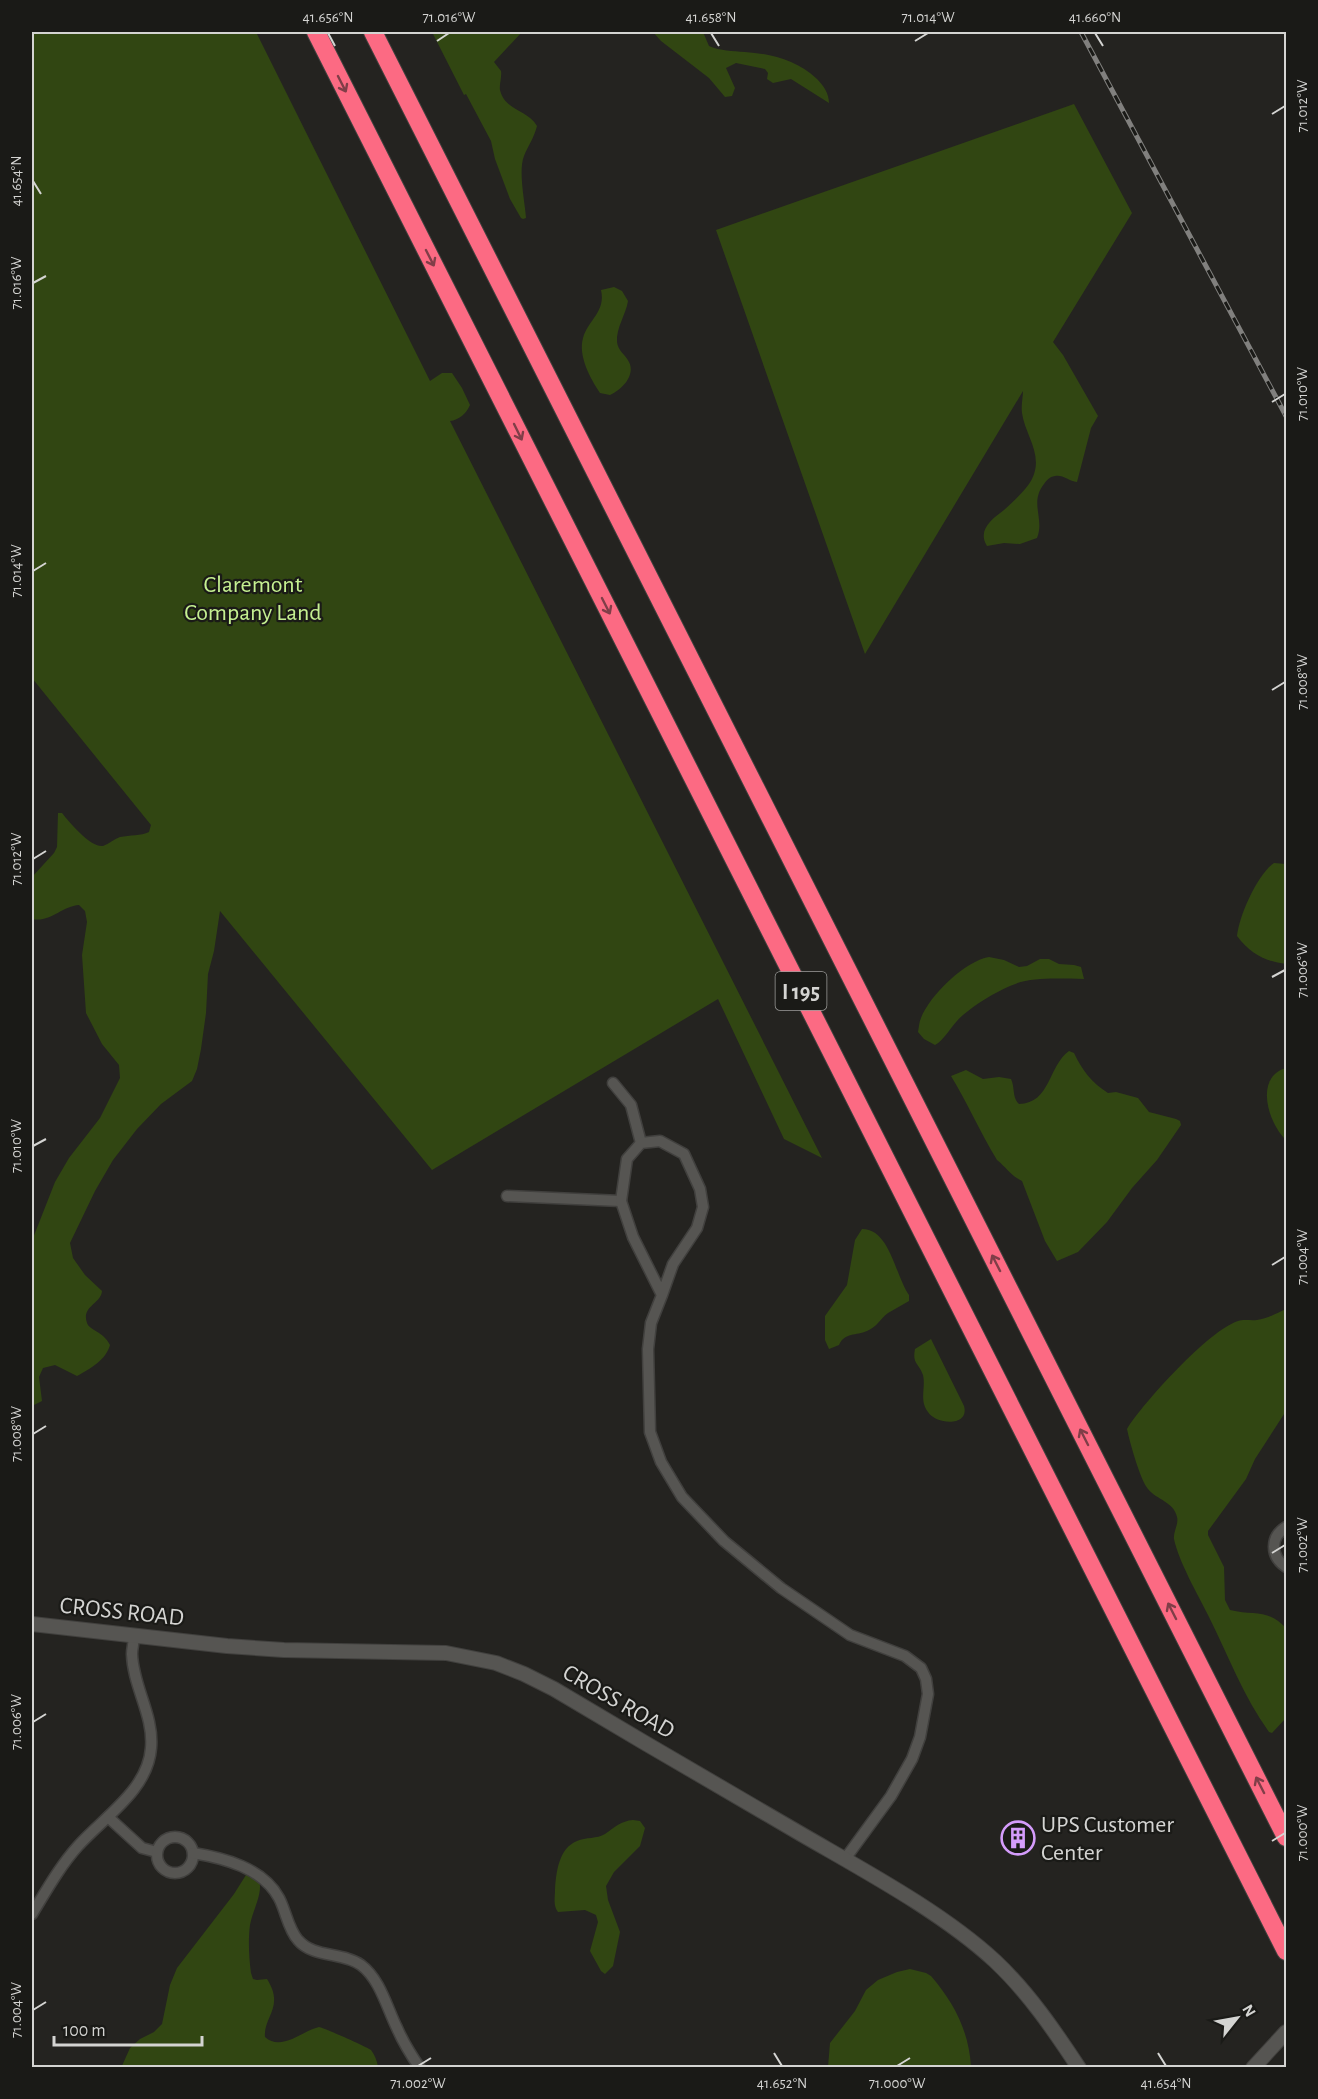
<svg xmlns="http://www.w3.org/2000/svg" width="1318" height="2099" font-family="'Alegreya Sans',sans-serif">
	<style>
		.green { fill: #314612 }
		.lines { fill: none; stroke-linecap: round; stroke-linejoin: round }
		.minor-casing { stroke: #41403e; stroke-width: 13 }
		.tertiary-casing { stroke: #41403e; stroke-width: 16 }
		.motorway-casing { stroke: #41403e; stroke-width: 20 }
		.minor { stroke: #565552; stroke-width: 10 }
		.tertiary { stroke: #565552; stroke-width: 14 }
		.motorway { stroke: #fc6a83; stroke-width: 18 }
		.rail-casing { stroke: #81807e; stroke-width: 5 }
		.rail { stroke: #1a1a17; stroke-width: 3; stroke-dasharray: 9; stroke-linecap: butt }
		.oneway { stroke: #803e48 }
		.ticks { fill: none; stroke: #d4d4d2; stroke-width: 2 }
		.labels { text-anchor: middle; stroke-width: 4.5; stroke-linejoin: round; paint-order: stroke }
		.shield { fill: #1a1a17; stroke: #9c9c9a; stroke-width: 1.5 }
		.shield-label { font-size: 22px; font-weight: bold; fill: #d4d4d2 }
		.park-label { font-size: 24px; fill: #c5f091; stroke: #1a1a17 }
		.street-label { font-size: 24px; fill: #d4d4d2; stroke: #1a1a17 }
		.poi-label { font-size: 24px; fill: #d4d4d2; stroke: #1a1a17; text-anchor: start }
		.neatline { fill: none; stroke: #d4d4d2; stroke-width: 2 }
		.ticks-label { font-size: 15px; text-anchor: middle; fill: #d4d4d2 }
	</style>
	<rect width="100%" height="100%" fill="#242320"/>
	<g class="green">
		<path d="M32,32h224l174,349 12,-8h10l10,15 8,17c-4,9 -11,15 -20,16l372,737 -38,-19 -66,-140 -286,171 -212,-259 -6,40 -6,23 -2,39 -5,36 -4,20 -5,12 -31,23 -24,25 -24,31 -18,31 -25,52 3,15 12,17 17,16c-1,13 -21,15 -15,32 3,8 16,8 23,22 -4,15 -20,24 -33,31l-22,-11 -12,3 -4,9 3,24 -10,5v-159l1,-9 22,-56 14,-24 31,-40 20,-40 -1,-13 -17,-21 -16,-31 -4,-58 5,-33 -2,-11 -6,-6c-17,1 -29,18 -47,14v-42l22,-24 3,-6 1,-34h4c7,9 29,35 41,33 6,-2 11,-7 17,-9 10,-2 21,-1 29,-5l2,-7 -119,-147z"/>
		<path d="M432,32h90l-28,30 7,9c1,6 -2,14 -1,19 5,21 27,19 37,36 -3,12 -9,20 -13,30 -6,15 1,46 2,62l-3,1 -2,-1 -11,-19 -15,-40 -4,-18 -25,-47 -2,1z"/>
		<path d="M653,32h50l6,14c12,5 23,5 36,6 28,2 51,8 72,27 7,7 12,15 12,24l-38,-24 -18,4 -6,-4 1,-6 -3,-4 -29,-6 -10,5 9,20 -3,8 -7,1 -16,-19 -48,-37z"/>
		<path d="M1074,104l58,109 -79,129 10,13 35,61 -7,12 -14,54c-8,-1 -15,-8 -22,-6 -6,1 -8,4 -11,8 -15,19 1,35 -7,54l-17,6 -16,-1 -17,3c-10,-16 5,-27 17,-36 8,-7 23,-21 28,-31 12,-24 -7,-44 -10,-66 -1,-8 1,-16 1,-22l-158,263 -149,-424z"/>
		<path d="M614,287l8,4 6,10c-2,13 -12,27 -11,41 1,9 8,12 12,20 7,14 -8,28 -19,33l-10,-2c-10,-15 -22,-37 -17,-55 5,-18 23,-26 18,-48z"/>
		<path d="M1274,863l12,1v100c-22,-3 -35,-10 -49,-28 2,-20 20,-61 37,-73z"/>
		<path d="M989,957l15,3 15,7 8,-1 13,-7h9l10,5 15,1 7,2 3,12c-23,0 -53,-3 -74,7 -16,7 -34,18 -47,29 -10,8 -19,26 -28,30l-11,-6 -6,-7c1,-5 1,-10 3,-14 9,-23 44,-57 68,-61z"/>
		<path d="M1069,1051l5,2c8,17 18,30 34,40l8,-1 22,6 11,14 27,7 4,2 1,4 -24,35 -25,28 -25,34 -29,30 -21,9 -12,-20 -23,-60c-12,-6 -15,-13 -25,-21 -17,-28 -29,-56 -46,-84l15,-6 17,9 16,-2 12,2c4,8 1,19 8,25 32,-1 29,-38 50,-53z"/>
		<path d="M1286,1068v72c-18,-17 -32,-63 0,-72z"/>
		<path d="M862,1229c28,0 33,46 47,66v6c-7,4 -14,8 -21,12 -8,6 -11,14 -21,18 -11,5 -22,1 -28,14l-10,4 -4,-9v-24l22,-31 8,-45z"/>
		<path d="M1286,1309v102l-31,48 -9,20 -38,52v4l16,32 1,33 5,10c24,6 37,-2 56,18v90l-14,15 -3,-1c-26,-36 -41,-77 -61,-117 -11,-22 -29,-53 -34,-76 -1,-7 5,-15 3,-22 -3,-15 -20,-17 -29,-28 -8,-10 -18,-46 -21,-60 16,-26 82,-99 111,-108 6,-2 13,0 19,-1 10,-1 20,-7 29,-11z"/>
		<path d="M931,1339l33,67c6,21 -28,19 -36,6 -9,-12 -2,-24 -5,-37 -4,-12 -11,-11 -8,-26z"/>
		<path d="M633,1820l7,1 5,7 -5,18 -26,26 -8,14 2,14 12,32 -7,34 -8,8 -4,-3 -11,-20 8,-29 -2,-7 -11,-5 -27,2c-5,-6 -3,-15 -3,-22 1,-18 4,-42 22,-49 9,-4 20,-2 28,-7 10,-7 16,-13 28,-14z"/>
		<path d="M253,1870c16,16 0,37 -3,55 -2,15 -1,33 1,48l2,6 4,1 10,-1c18,28 -4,38 -2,58 16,15 37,-6 54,-10 3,0 48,20 52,23 4,5 6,11 7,17l-257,1 9,-20 10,-9 14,-7 8,-8 8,-39 7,-17 57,-74 12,-19z"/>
		<path d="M910,1969l16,4 5,3c23,27 38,55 40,91h-143l2,-24 25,-32 11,-21 12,-10 19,-8z"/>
	</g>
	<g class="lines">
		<defs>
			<g id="minor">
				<path d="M613,1083l18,22 10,38"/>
				<path d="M507,1196l114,5"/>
				<path d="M662,1295l11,-31 24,-36 6,-21 -3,-18 -16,-35 -24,-13 -19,2 -14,16 -6,42 12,36 29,58 -11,28 -3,26 2,83 11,30 21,35 42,44 57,47 69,47 55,21 16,12 5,11 2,15 -8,43 -8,22 -21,37 -46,63"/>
				<path d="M1286,1527c-16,10 -16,29 0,40"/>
				<path d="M108,1817l34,31 15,4"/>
				<circle cx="175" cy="1855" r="18"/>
				<path d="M193,1853c31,5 70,15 86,45 7,13 9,31 19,42 15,18 45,12 63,25 19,14 26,43 36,63 6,14 14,27 23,40"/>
				<path d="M32,1914c14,-23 28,-48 46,-68 26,-29 70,-56 73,-98 3,-33 -18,-61 -19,-94 0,-6 2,-12 2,-18"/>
			</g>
			<g id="tertiary">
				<path d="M32,1624l195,22 57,4 162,3 50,10 28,11 30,15c82,49 164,97 247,145 62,36 141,78 194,127 33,31 59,69 84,107"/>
				<path d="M1253,2068l33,-36"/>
			</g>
			<g id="motorway">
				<path d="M316,32l970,1919"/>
				<path d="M373,32l913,1805"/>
			</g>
		</defs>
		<use href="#minor" class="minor-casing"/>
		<use href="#tertiary" class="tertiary-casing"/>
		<use href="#motorway" class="motorway-casing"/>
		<use href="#minor" class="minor"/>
		<use href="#tertiary" class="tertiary"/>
		<use href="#motorway" class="motorway"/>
		<defs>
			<path id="rail" d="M1081,32l205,384"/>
		</defs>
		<use href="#rail" class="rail-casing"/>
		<use href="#rail" class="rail"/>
	</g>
	<defs><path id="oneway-shaft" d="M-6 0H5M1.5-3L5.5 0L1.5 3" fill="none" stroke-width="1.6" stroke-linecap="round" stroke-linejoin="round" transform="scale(1.5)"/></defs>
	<g class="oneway">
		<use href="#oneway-shaft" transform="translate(342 84) rotate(63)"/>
		<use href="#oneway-shaft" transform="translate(430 258) rotate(63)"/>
		<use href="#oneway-shaft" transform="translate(518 432) rotate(64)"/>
		<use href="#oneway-shaft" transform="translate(606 606) rotate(63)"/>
		<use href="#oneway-shaft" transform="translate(996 1263) rotate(-117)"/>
		<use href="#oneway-shaft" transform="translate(1084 1437) rotate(-117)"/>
		<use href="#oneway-shaft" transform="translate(1172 1611) rotate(-117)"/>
		<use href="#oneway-shaft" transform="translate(1260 1785) rotate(-117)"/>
	</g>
	<path class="ticks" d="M328,33l7,13M711,33l8,13M1095,33l8,13M437,41l12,-8M915,41l13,-8M1272,114l13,-8M33,181l8,13M33,283l13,-7M1272,402l13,-8M33,571l13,-8M1272,690l13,-8M33,859l13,-8M1272,977l13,-7M33,1146l13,-7M1272,1265l13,-8M33,1434l13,-8M1272,1553l13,-8M33,1722l13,-8M1272,1841l13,-8M33,2010l13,-8M774,2053l8,13M1158,2053l8,13M418,2066l13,-8M897,2066l13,-8"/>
	<defs>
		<symbol id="building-ring" viewBox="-11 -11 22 22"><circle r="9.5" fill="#1a1a17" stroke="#d49cfb" stroke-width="1.5"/><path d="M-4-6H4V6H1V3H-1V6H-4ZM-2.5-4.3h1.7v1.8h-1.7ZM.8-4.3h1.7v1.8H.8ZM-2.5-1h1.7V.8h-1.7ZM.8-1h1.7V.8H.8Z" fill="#d49cfb"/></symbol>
	</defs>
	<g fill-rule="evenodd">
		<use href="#building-ring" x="999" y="1819" width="38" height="38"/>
	</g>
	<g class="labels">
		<rect class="shield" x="775.5" y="972" width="51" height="38" rx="4.5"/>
		<g class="shield-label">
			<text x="801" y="999">I 195</text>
		</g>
		<g class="park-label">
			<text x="253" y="592">Claremont<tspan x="253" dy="28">Company Land</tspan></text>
		</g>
		<g class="street-label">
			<text transform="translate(122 1611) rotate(6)" y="8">CROSS ROAD</text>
			<text transform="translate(619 1701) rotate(30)" y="8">CROSS ROAD</text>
		</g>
		<g class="poi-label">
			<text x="1041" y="1832">UPS Customer<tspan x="1041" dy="28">Center</tspan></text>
		</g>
	</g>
	<rect width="1318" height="2099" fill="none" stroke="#1a1a17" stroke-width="66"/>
	<g transform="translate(1237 2018) rotate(59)" stroke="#1a1a17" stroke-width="4.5" paint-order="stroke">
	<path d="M0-4.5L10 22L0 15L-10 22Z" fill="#d4d4d2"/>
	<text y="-9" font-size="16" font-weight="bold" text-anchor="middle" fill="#d4d4d2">N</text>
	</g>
	<path d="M54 2036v9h148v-9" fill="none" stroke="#d4d4d2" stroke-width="3"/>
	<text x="63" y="2036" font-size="18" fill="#d4d4d2" stroke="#1a1a17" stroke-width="4.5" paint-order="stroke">100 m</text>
	<rect x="33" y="33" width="1252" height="2033" class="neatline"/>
	<g class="ticks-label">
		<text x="328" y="22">41.656°N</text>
		<text x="449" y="22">71.016°W</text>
		<text x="711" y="22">41.658°N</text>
		<text x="928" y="22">71.014°W</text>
		<text x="1095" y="22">41.660°N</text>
		<text transform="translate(1302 106) rotate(-90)" y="5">71.012°W</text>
		<text transform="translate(16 181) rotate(-90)" y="5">41.654°N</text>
		<text transform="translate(16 283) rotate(-90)" y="5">71.016°W</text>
		<text transform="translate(1302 394) rotate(-90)" y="5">71.010°W</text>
		<text transform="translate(16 571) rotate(-90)" y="5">71.014°W</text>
		<text transform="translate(1302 682) rotate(-90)" y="5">71.008°W</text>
		<text transform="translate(16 859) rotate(-90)" y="5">71.012°W</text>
		<text transform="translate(1302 970) rotate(-90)" y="5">71.006°W</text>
		<text transform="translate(16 1146) rotate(-90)" y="5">71.010°W</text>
		<text transform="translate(1302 1257) rotate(-90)" y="5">71.004°W</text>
		<text transform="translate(16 1434) rotate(-90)" y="5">71.008°W</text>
		<text transform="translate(1302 1545) rotate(-90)" y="5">71.002°W</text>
		<text transform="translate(16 1722) rotate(-90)" y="5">71.006°W</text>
		<text transform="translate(1302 1833) rotate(-90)" y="5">71.000°W</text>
		<text transform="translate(16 2010) rotate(-90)" y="5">71.004°W</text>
		<text x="418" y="2088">71.002°W</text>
		<text x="782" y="2088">41.652°N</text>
		<text x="897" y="2088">71.000°W</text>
		<text x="1166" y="2088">41.654°N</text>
	</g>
</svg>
